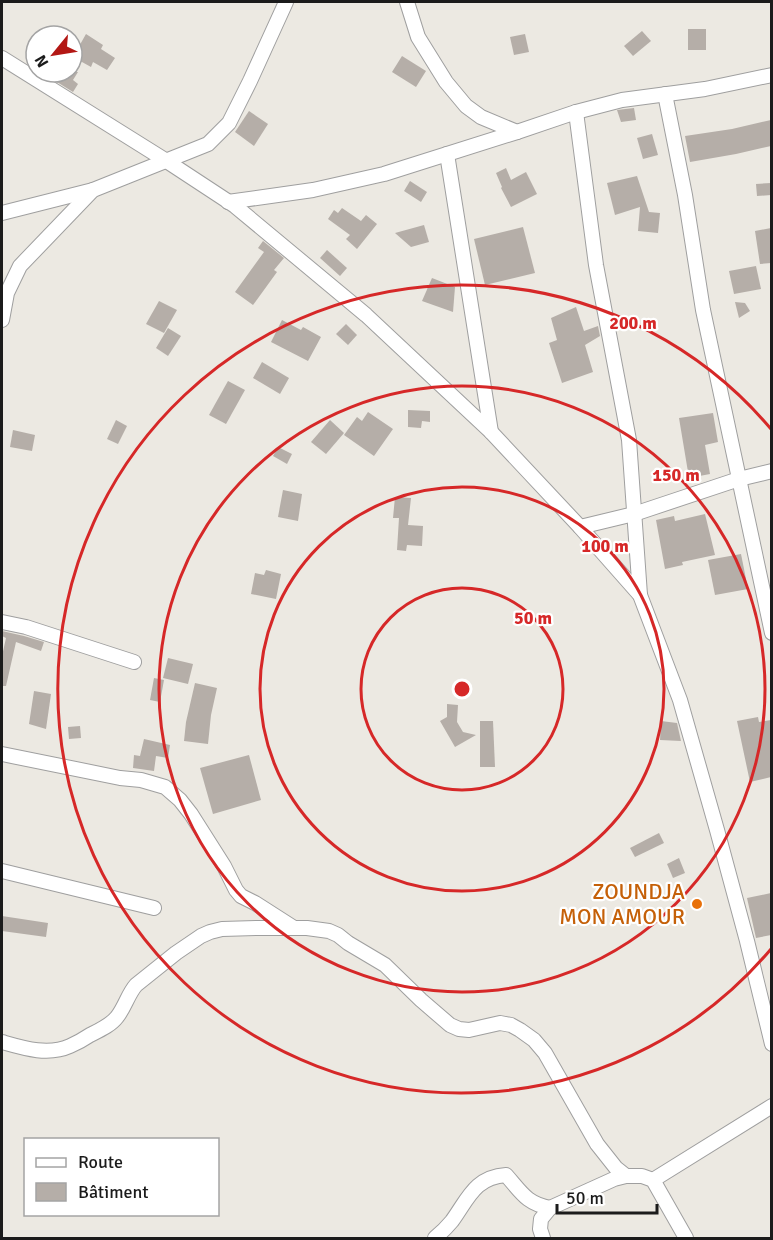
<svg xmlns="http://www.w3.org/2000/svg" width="773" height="1240" font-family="Signika,sans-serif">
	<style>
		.building { fill: #b5aea8 }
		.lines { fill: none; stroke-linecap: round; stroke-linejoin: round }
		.street-casing { stroke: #9f9f9f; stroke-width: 16 }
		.street { stroke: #fff; stroke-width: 14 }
		.ring { fill: none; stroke: #d62828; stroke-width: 3 }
		.food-dot { fill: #e8710a; stroke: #fff; stroke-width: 2 }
		.labels { text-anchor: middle; stroke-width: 4.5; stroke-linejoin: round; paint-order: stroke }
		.food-label { font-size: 22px; fill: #c56008; stroke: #fff; text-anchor: end }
		.centre { fill: #d62828; stroke: #fff; stroke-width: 3 }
		.ring-label { font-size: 18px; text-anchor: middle; font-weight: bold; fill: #d62828; stroke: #fff; stroke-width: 4.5; stroke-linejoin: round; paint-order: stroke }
	</style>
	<rect width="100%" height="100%" fill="#ece9e2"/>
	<g class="building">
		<rect x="688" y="29" width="18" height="21"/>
		<path d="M642,31l9,10 -18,15 -9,-10z"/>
		<path d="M86,34l17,11 -2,4 14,9 -8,12 -14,-8 -2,5 -18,-10z"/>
		<path d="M525,34l4,18 -15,3 -4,-18z"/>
		<path d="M402,56l24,15 -10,16 -24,-15z"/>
		<path d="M53,72h25l-5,8 5,4 -5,8 -24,-15z"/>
		<path d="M634,108l2,12 -15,2 -4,-12z"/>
		<path d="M249,111l19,13 -14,22 -19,-14z"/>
		<path d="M771,120v26l-35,8 -46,8 -5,-26 47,-7z"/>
		<path d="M652,134l6,21 -15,4 -6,-21z"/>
		<path d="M506,168l5,12 15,-8 11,22 -26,13 -10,-19 1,-1 -6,-14z"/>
		<path d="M637,176l12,36 11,1 -2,20 -20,-2 2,-24 -25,8 -8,-32z"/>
		<path d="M410,181l17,11 -6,10 -17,-11z"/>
		<path d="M771,183v12l-14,1 -1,-12z"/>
		<path d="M342,208l19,13 5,-6 11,9 -20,25 -11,-10 4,-4 -22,-16 6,-9 4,3z"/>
		<path d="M424,225l5,17 -18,5 -16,-14z"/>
		<path d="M523,227l12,46 -50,12 -11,-46z"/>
		<path d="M771,228v35l-11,1 -5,-33z"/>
		<path d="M263,241l21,17 -10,12 3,2 -24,33 -18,-13 29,-40 -6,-4z"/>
		<path d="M327,250l20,18 -7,8 -20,-18z"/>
		<path d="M756,266l5,23 -27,5 -5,-23z"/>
		<path d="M432,278l23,9 -2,25 -31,-11z"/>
		<path d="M159,301l18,9 -13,23 -18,-9z"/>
		<path d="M735,302l10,1 5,8 -11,7z"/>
		<path d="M576,307l8,24 14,-5 2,10 -15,9 8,27 -31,11 -13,-40 8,-3 -6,-22z"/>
		<path d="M282,320l19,10 2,-3 18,10 -13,24 -37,-19z"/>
		<path d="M346,324l11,11 -9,10 -12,-11z"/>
		<path d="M168,328l13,8 -13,20 -12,-8z"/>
		<path d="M262,362l27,16 -9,16 -27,-16z"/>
		<path d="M228,381l17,9 -19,34 -17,-9z"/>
		<path d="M408,410l22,1v11l-8,-1 -1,7 -13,-1z"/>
		<path d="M368,412l25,17 -19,27 -30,-21 13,-18 5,4z"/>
		<path d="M713,413l5,29 -13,3 5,29 -21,4 -10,-60z"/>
		<path d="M116,420l11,6 -9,18 -11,-5z"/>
		<path d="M330,420l14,13 -18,21 -15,-12z"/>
		<path d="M13,430l22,5 -3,16 -22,-4z"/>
		<path d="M278,447l14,7 -5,10 -14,-8z"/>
		<path d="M283,490l19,4 -4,27 -20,-4z"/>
		<path d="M395,497l16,1 -3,27 15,1 -1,20 -15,-1 -1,6 -9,-1 2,-32h-6z"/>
		<path d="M705,514l10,41 -33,7 1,3 -18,4 -9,-49 18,-4 1,5z"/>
		<path d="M741,554l7,35 -33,6 -7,-35z"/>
		<path d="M266,570l15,4 -5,25 -25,-5 4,-21 9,2z"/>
		<path d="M2,631l22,5 20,6 -3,9 -25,-9 -10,44h-4v-30l4,-18 -4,-2z"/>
		<path d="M168,658l25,6 -5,20 -25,-6z"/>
		<path d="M154,678l10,2 -4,22 -10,-2z"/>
		<path d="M195,683l22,5 -6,27 -3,29 -24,-3 2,-19z"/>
		<path d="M34,691l17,3 -5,35 -17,-5z"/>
		<path d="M447,704l11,1 -1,17 6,10 13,3 -21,12 -15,-26 7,-4z"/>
		<path d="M758,717l1,5 12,-2v57l-21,5 -13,-61z"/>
		<path d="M480,721h13l2,46h-15z"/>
		<path d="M661,721l16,2 4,18 -21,-1z"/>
		<path d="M80,726l1,12 -12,1 -1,-12z"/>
		<path d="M144,739l26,6 -2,13 -12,-2 -2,15 -21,-3 1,-13 6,1z"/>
		<path d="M249,755l12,45 -48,14 -13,-46z"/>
		<path d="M659,833l5,10 -29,14 -5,-9z"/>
		<path d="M679,858l6,15 -12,5 -6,-14z"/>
		<path d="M771,893v42l-15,3 -9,-40z"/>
		<path d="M2,916l46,7 -2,14 -44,-6z"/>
	</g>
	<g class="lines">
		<defs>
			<g id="street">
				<path d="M407,2l11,35 28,45 20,24 15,11 36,15"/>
				<path d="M2,58l163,102 70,46 131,109 125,117 89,95 60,68 40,105 37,130 30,111 25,103"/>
				<path d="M665,94l20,101 18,115 69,323"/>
				<path d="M576,112l20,153 33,175 11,155"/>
				<path d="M447,154l44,278"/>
				<path d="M228,202l85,-12 71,-16 133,-42 59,-20 46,-12 83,-11 67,-14"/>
				<path d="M2,213l91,-23"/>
				<path d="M2,320l5,-27 13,-27 73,-76 115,-46 21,-21 21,-42 36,-79"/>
				<path d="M580,527l54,-13 105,-35 33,-8"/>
				<path d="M2,622l24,5 108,35"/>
				<path d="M2,754l118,24 21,2 24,7 15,13 11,14 33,52 12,24 5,6 14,7 39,25"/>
				<path d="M2,871l152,37"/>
				<path d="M2,1042c21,6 46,14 68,4 7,-3 14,-7 20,-11 10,-5 21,-10 27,-18 8,-10 11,-23 19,-32l40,-32 25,-17 9,-4 12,-3 34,-1h51l22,3 9,4 10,8 37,22 36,35 29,25 9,4 10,1 31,-7 11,2 9,5 14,10 11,13 52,91 19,24 10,8"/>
				<path d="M653,1180l119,-74"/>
				<path d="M435,1238c6,-5 12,-11 17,-17 16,-22 23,-44 54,-46 16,18 20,28 44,33"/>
				<path d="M543,1238l-3,-9 1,-10 9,-11 64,-29 12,-3h16l11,4 33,58"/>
			</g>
		</defs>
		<use href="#street" class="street-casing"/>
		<use href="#street" class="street"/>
	</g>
	<g class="ring">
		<circle cx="462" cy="689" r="101"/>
		<circle cx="462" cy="689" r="202"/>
		<circle cx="462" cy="689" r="303"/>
		<path d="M771 949A404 404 0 1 1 771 429"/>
	</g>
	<circle class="food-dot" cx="697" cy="904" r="6"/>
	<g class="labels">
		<g class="food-label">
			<text x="685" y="899">ZOUNDJA<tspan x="685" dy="25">MON AMOUR</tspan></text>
		</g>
	</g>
	<circle cx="462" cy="689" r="9" class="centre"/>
	<g class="ring-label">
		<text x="633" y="329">200 m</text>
		<text x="676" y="481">150 m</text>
		<text x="605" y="552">100 m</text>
		<text x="533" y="624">50 m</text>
	</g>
	<rect width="773" height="1240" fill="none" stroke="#1b1b1b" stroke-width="6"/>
	<rect x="24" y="1138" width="195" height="78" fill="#ffffff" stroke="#a4a4a4" stroke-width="1.5"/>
	<rect x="36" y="1158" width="30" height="9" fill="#ffffff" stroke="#a4a4a4" stroke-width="1.5"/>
	<text x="78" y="1168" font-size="18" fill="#1b1b1b">Route</text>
	<rect x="36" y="1183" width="30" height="18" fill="#b5aea8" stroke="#a4a4a4" stroke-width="1.5"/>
	<text x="78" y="1198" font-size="18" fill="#1b1b1b">Bâtiment</text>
	<g transform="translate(54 54) rotate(240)"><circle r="28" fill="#ffffff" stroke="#a4a4a4" stroke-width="1.5"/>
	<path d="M0-4.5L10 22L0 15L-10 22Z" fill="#b31714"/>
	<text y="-9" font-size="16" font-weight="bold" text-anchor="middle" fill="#1b1b1b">N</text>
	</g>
	<path d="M557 1204v9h100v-9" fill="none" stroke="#1b1b1b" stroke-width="3"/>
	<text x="566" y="1204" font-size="18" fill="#1b1b1b" stroke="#ffffff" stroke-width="4.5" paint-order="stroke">50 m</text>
</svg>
